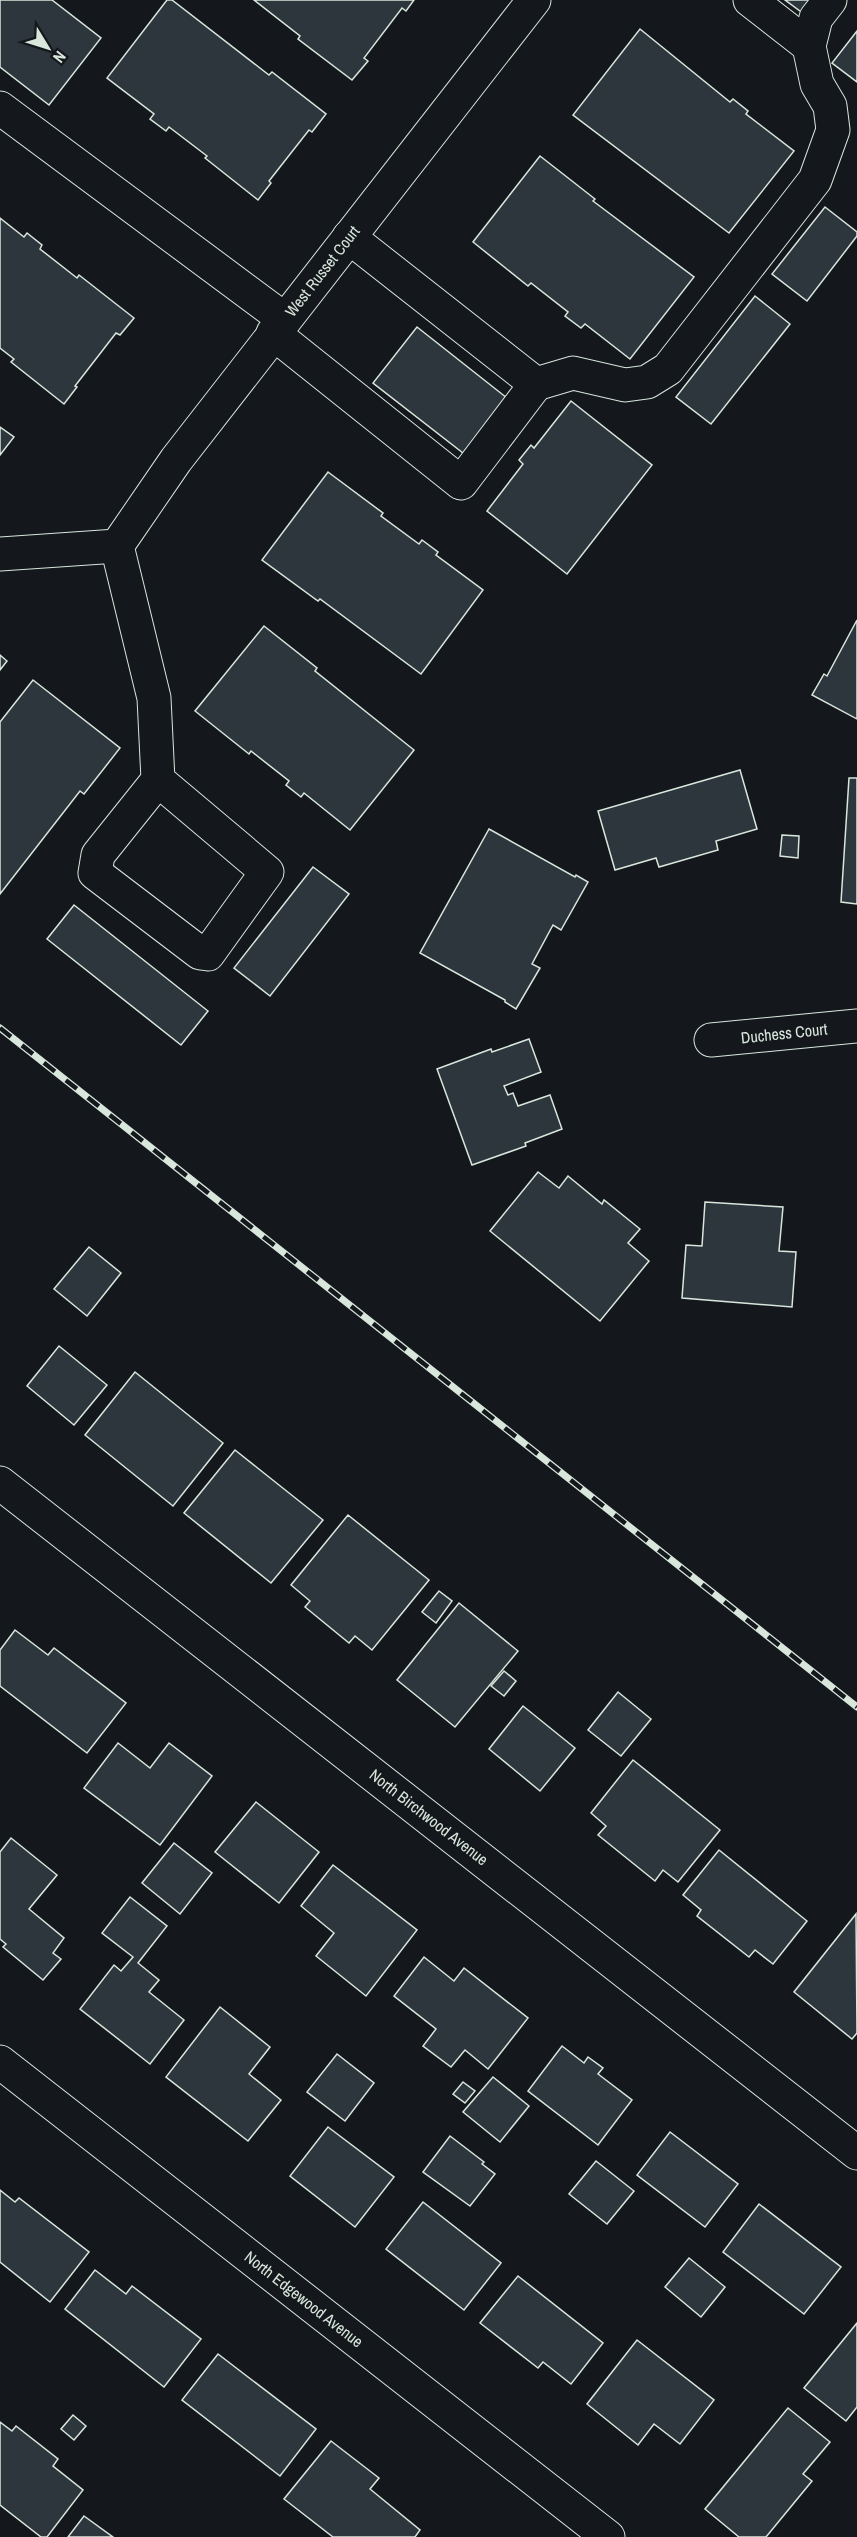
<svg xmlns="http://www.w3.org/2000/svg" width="857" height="2537" font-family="'Archivo Narrow',sans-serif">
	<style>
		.building { fill: #2c363c; stroke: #d8e6dc; stroke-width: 1.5 }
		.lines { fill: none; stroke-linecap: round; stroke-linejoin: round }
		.minor-casing { stroke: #d8e6dc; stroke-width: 35 }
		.minor { stroke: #14181c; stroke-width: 33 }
		.rail-casing { stroke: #d8e6dc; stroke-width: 7 }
		.rail { stroke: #14181c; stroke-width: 4.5; stroke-dasharray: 14; stroke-linecap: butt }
		.labels { text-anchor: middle; stroke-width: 4.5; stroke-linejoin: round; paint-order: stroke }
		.street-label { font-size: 16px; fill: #d8e6dc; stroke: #14181c }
	</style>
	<rect width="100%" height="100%" fill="#14181c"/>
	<g class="building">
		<path d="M0,0h52l49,38 -52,67 -49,-38z"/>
		<path d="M167,0h5l97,75 3,-3 54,42 -14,18 -3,-2 -40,51 2,2 -13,17 -53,-42 2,-2 -38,-29 -3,4 -16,-12 4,-5 -47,-36z"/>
		<path d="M254,0h160l-8,11 -4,-3 -38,50 4,3 -16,19 -54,-41 2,-3z"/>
		<path d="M785,0h29l-10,14z"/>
		<path d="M640,29l90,73 3,-3 15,12 -2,3 48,37 -65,82 -156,-118z"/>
		<path d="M857,31v51l-25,-19z"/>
		<path d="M540,156l55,43 -2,2 101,76 -64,82 -45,-35 -4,4 -16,-12 3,-4 -37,-29 -3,3 -55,-44z"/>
		<path d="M825,207l32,25v4l-50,65 -35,-27z"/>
		<path d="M0,218l24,19 3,-4 15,12 -2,4 37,29 2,-3 55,43 -14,17 -4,-2 -41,53 2,1 -13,17 -53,-42 3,-3 -14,-11z"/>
		<path d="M755,296l35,28 -79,100 -35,-27z"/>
		<path d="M417,327l90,71 -44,55 -90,-70z"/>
		<path d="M571,401l81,64 -85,109 -80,-63 36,-47 -4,-4 12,-15 3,3z"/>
		<path d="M0,427l14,10 -14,18z"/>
		<path d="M328,472l55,41 -2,3 38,28 3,-4 16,12 -2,3 47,35 -62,84 -101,-75 -2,2 -56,-41z"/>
		<path d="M857,620v99l-45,-24 12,-21 3,2z"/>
		<path d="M264,626l53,42 -2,3 99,79 -64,80 -46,-37 -3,4 -15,-12 3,-4 -38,-30 -2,3 -54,-43z"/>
		<path d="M0,655l7,6 -7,9z"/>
		<path d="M33,680l87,68 -36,46 -4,-3 -80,103v-172z"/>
		<path d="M740,770l17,59 -41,12 2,9 -59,17 -3,-9 -41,12 -17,-59z"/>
		<path d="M849,778h8v126l-16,-2z"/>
		<path d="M489,829l86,48 1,-2 12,7 -27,48 -8,-5 -21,39 8,4 -24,41 -11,-7v-2l-85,-47z"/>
		<path d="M782,835l17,1 -1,22 -18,-2z"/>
		<path d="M313,867l36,27 -79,102 -36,-28z"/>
		<path d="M74,905l134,106 -27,34 -134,-106z"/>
		<path d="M529,1039l12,33 -37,14 4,9 5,-2 5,13 32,-11 12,34 -37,14 1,3 -54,19 -35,-96 54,-20 1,3z"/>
		<path d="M538,1172l21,16 9,-12 34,28 2,-4 36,29 -12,14 21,18 -49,60 -110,-90z"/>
		<path d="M705,1202l78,5 -4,44 17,1 -4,55 -110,-9 4,-53 16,1z"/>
		<path d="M89,1247l32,26 -34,43 -33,-27z"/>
		<path d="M59,1346l48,39 -33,40 -47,-39z"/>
		<path d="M135,1372l88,71 -50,63 -88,-71z"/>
		<path d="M235,1450l88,70 -52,63 -87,-70z"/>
		<path d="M348,1515l81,65 -57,70 -17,-14 -6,7 -44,-36 5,-6 -19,-16z"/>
		<path d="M439,1591l13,10 -16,22 -14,-11z"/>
		<path d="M459,1603l59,48 -63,76 -58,-47z"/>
		<path d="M15,1630l33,25 6,-7 72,55 -39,50 -87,-67v-36z"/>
		<path d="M504,1671l12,10 -12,15 -13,-10z"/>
		<path d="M618,1692l33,27 -30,37 -33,-26z"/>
		<path d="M523,1706l52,42 -35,43 -51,-42z"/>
		<path d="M118,1743l32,25 19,-25 43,33 -52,69 -76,-57z"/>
		<path d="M633,1760l87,70 -42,52 -15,-12 -8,11 -57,-46 8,-9 -15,-13z"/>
		<path d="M256,1802l63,50 -40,51 -64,-51z"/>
		<path d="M11,1838l46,37 -28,34 35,29 -11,15 8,6 -18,21 -40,-33 3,-3 -6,-5v-87z"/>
		<path d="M174,1843l38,30 -32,41 -38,-31z"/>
		<path d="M719,1850l88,71 -34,43 -18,-14 -6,7 -52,-41 4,-6 -18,-15z"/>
		<path d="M333,1865l84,65 -51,66 -50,-40 18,-23 -33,-27z"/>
		<path d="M130,1897l37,29 -29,37 21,17 -10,12 35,28 -34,44 -70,-55 34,-44 7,6 12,-14 -31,-24z"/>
		<path d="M856,1914l1,119 -5,6 -58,-47z"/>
		<path d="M424,1957l30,24 10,-13 64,50 -40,51 -23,-19 -14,17 -28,-21 13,-17 -42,-33z"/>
		<path d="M220,2007l50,40 -21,27 32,26 -33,41 -82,-64z"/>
		<path d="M562,2046l22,17 4,-6 15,11 -5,6 34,26 -34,45 -70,-54z"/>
		<path d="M337,2054l37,29 -29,38 -38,-29z"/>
		<path d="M493,2077l36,29 -29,36 -37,-30z"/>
		<path d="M463,2082l12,9 -10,12 -12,-9z"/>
		<path d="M328,2127l66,50 -39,50 -65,-51z"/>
		<path d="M670,2132l68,52 -33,43 -68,-52z"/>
		<path d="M450,2136l34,26 -2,2 13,10 -25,32 -47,-34z"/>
		<path d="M596,2161l38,30 -27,33 -38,-30z"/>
		<path d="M0,2190l15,12 4,-4 70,54 -39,50 -50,-40z"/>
		<path d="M423,2202l78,61 -37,47 -78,-61z"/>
		<path d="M759,2204l82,63 -37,47 -81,-62z"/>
		<path d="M689,2258l36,29 -24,30 -36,-30z"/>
		<path d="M95,2270l31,24 6,-8 69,53 -37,48 -99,-78z"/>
		<path d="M518,2276l85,67 -32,41 -28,-22 -5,6 -58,-45z"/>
		<path d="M857,2323v84l-11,14 -42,-33z"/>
		<path d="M637,2340l77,60 -34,44 -26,-20 -16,21 -51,-41z"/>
		<path d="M218,2354l98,75 -36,47 -98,-76z"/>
		<path d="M788,2408l42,34 -27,32 9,7 -46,56h-27l-34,-28z"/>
		<path d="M73,2415l13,11 -12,14 -13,-11z"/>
		<path d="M0,2422l12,9 4,-5 42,33 -5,7 30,24 -36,47h-6l-41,-32z"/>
		<path d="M331,2441l48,37 -9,11 50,41 -5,7h-82l-49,-38z"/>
		<path d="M84,2516l29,21h-45z"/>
	</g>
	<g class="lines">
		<defs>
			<g id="minor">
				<path d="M750,0l59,46"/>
				<path d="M0,108l284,211"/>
				<path d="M273,333l188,150 75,-99 -187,-147"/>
				<path d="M536,384l37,-11 52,12 22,-3 21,-13 147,-189 18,-50 -3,-24 -13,-22 -8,-38 7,-28 14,-18"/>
				<path d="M117,546l37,152 4,82 109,92 -59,82 -8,-1 -105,-80 3,-18 60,-75"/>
				<path d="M117,546l59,-86 358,-460"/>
				<path d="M0,554l117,-8"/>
				<path d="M711,1040l146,-14"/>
				<path d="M0,1483l857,670"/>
				<path d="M0,2062l608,475"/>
			</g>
		</defs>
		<use href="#minor" class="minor-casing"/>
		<use href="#minor" class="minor"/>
		<defs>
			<path id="rail" d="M0,1028l857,679"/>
		</defs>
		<use href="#rail" class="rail-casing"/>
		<use href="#rail" class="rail"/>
	</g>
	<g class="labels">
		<g class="street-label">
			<text transform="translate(322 271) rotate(-52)" y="6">West Russet Court</text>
			<text transform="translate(784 1033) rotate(-6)" y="6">Duchess Court</text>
			<text transform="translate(429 1817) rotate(38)" y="6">North Birchwood Avenue</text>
			<text transform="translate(304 2299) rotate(38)" y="6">North Edgewood Avenue</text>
		</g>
	</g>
	<g transform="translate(48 48) rotate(128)" stroke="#14181c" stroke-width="4.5" paint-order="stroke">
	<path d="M0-4.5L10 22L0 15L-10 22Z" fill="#d8e6dc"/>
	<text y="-9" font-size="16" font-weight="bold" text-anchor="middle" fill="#d8e6dc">N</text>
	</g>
</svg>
